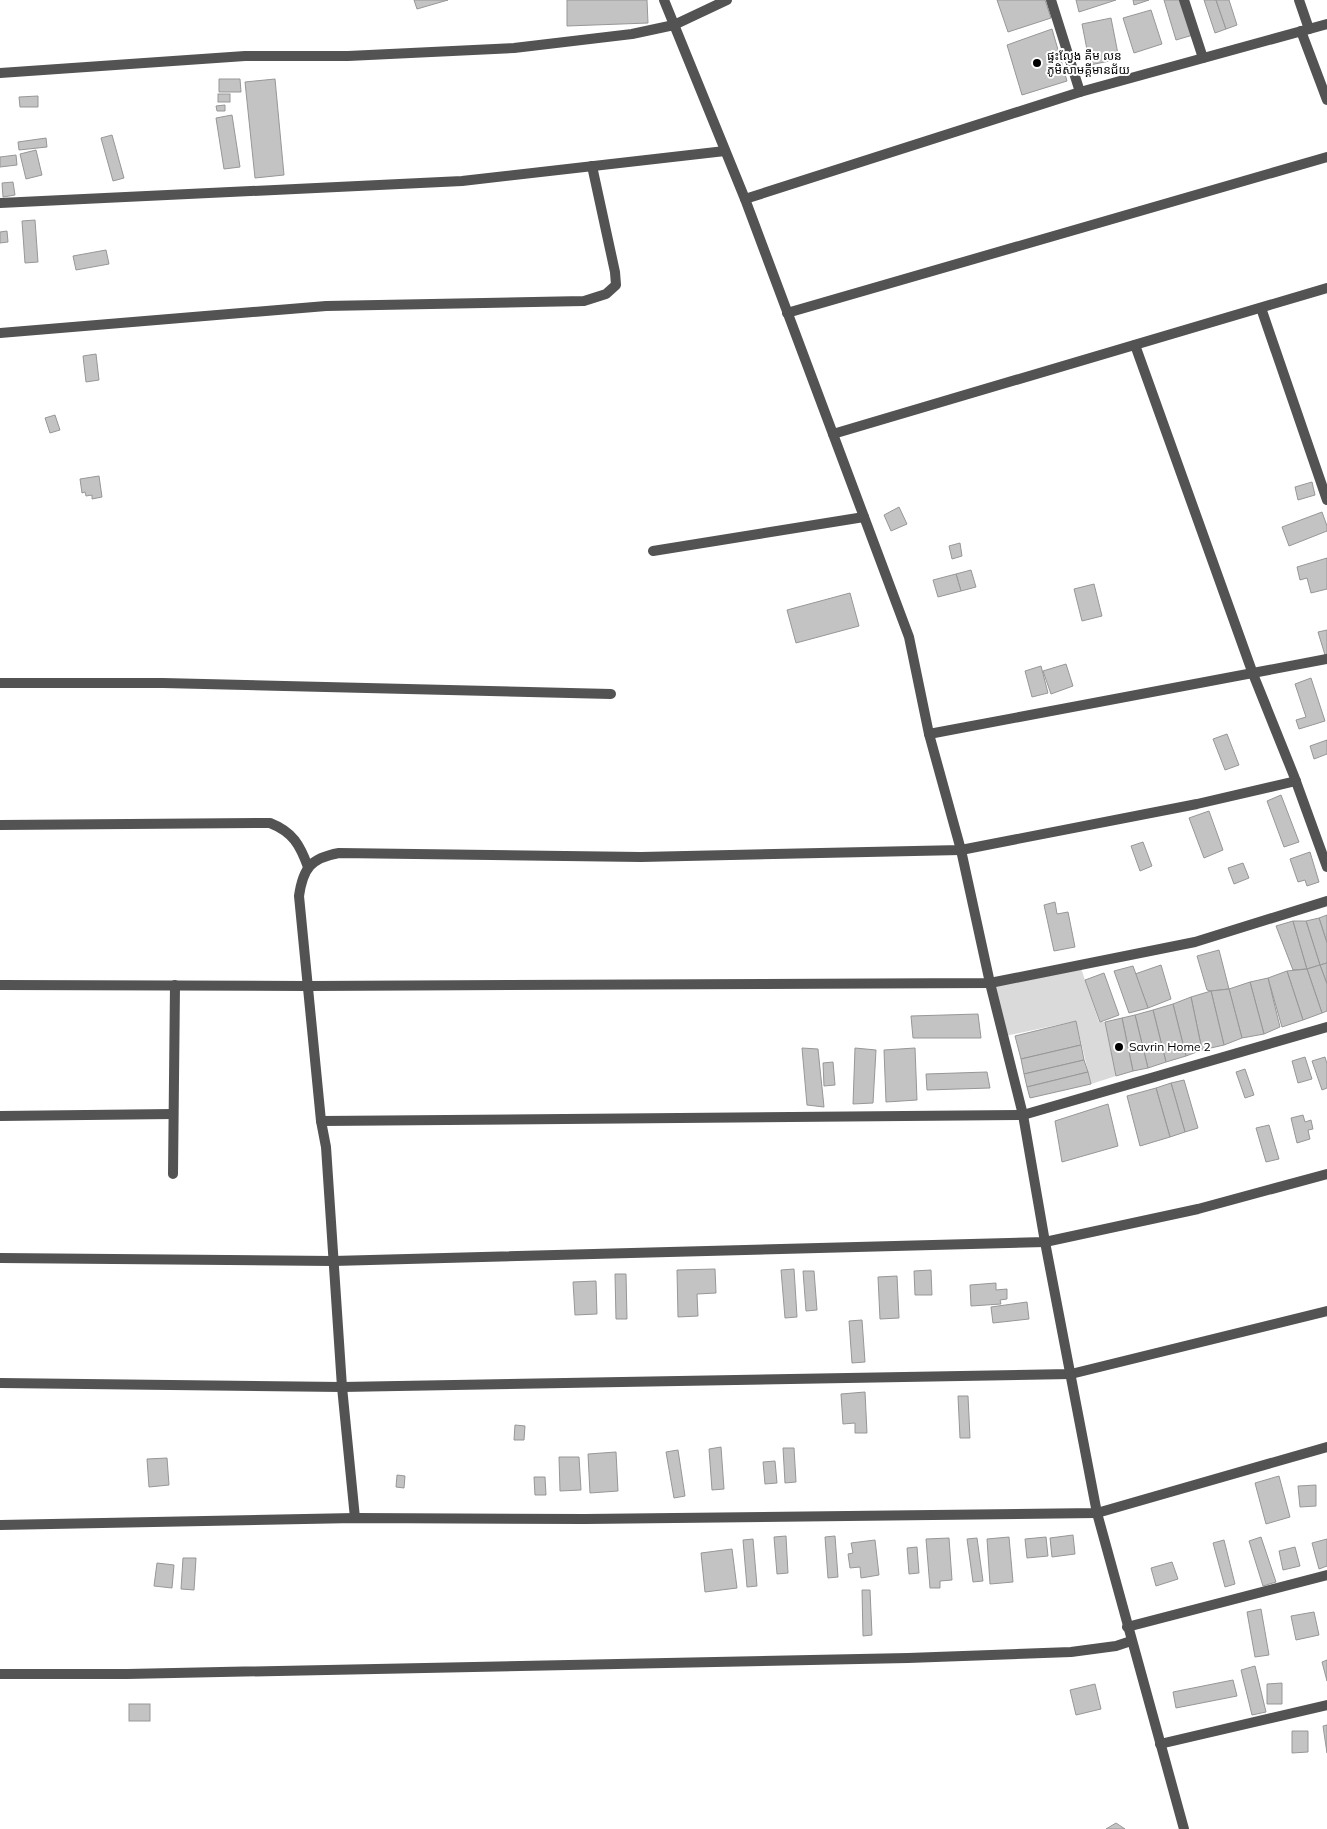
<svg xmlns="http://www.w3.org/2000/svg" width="1327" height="1829" font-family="Mulish,'Noto Sans Khmer',sans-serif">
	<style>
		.green { fill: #dadada }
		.building { fill: #c3c3c3; stroke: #979797 }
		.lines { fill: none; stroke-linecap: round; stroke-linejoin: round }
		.minor { stroke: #535353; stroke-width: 10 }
		.tertiary { stroke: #535353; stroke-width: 10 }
		.poi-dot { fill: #000; stroke: #fff; stroke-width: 2 }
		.labels { text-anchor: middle; stroke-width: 4; stroke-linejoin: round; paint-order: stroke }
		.poi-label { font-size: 12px; fill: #000; stroke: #fff; text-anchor: start }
	</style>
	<rect width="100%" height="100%" fill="#fff"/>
	<path class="green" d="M1080,965l19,57h6l11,54 -25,8 -15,-63 -71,15 -15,-53z"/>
	<g class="building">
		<path d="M414,0h34l-31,9z"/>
		<path d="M567,0h80l1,23 -81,3z"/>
		<path d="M997,0h48l6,18 -43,14z"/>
		<path d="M1076,0h40l-37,12z"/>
		<path d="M1133,0h16l-15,5z"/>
		<path d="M1164,0h18l11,35 -17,5z"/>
		<path d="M1204,0h12l10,29 -11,4z"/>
		<path d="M1216,0h13l8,25 -11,4z"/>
		<path d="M1151,10l11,34 -28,9 -11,-35z"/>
		<path d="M1111,18l8,41 -29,6 -8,-41z"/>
		<path d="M1052,29l15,52 -45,14 -15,-50z"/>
		<path d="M219,79h21l1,13h-22z"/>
		<path d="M275,79l9,96 -29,3 -10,-96z"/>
		<rect x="218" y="94" width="12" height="8"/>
		<path d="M38,96v11h-18l-1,-10z"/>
		<path d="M225,105v6h-8l-1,-5z"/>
		<path d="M232,115l8,52 -16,2 -8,-51z"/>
		<path d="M112,135l12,43 -11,3 -12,-43z"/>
		<path d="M46,138l1,9 -28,3 -1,-8z"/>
		<path d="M36,150l6,25 -16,4 -6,-25z"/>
		<path d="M16,155l1,10 -17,2v-10z"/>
		<path d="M13,182l2,13 -12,2 -1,-14z"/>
		<path d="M35,220l3,42 -13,1 -3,-42z"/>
		<path d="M7,231l1,11 -8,1v-11z"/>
		<path d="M106,250l3,14 -33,6 -3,-14z"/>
		<path d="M96,354l3,26 -13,2 -3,-26z"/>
		<path d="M55,415l5,15 -10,3 -5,-15z"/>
		<path d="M99,476l3,21 -10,2v-4l-6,1 -1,-4 -3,1 -2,-14z"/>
		<path d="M1312,482l3,13 -17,5 -3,-13z"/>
		<path d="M899,507l8,17 -16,7 -7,-16z"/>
		<path d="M1322,512l5,14v5l-38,15 -7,-19z"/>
		<path d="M960,543l2,13 -10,3 -3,-13z"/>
		<path d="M1327,558v31l-16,4 -4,-15 -7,2 -3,-13z"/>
		<path d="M971,570l5,17 -15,4 -5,-17z"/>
		<path d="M956,574l5,17 -23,6 -5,-17z"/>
		<path d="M1094,584l8,32 -20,5 -8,-32z"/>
		<path d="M850,593l9,33 -63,17 -9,-33z"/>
		<path d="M1327,630v24l-2,1 -7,-23z"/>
		<path d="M1066,664l7,22 -22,8 -8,-23z"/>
		<path d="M1041,666l7,27 -16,4 -7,-26z"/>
		<path d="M1311,678l14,43 -26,8 -3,-9 10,-3 -11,-33z"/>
		<path d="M1227,734l12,31 -14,5 -12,-31z"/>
		<path d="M1327,740v14l-13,5 -4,-13z"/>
		<path d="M1281,795l18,47 -15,5 -17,-46z"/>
		<path d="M1209,811l14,39 -19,8 -15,-40z"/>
		<path d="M1143,842l9,24 -12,5 -9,-25z"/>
		<path d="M1310,852l9,30 -12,4 -2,-6 -7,2 -8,-23z"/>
		<path d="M1243,863l6,15 -15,6 -6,-16z"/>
		<path d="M1055,902l2,12 11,-2 7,35 -21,4 -10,-46z"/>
		<path d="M1327,915v28l-8,-25z"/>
		<path d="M1319,918l8,25v20l-7,2 -14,-44z"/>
		<path d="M1293,921l14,48 -14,1 -17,-44z"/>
		<path d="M1293,921h13l14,44 -13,4z"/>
		<path d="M1219,950l10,39 -18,2 -4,-1 -10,-34z"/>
		<path d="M1327,963v21l-7,-19z"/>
		<path d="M1161,965l10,34 -23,9 -13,-34z"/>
		<path d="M1320,965l7,19v27l-5,2 -15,-44z"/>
		<path d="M1133,966l15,42 -19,5 -15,-42z"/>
		<path d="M1307,969l15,44 -19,7 -16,-49z"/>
		<path d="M1287,971l16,49 -21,7 -14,-49z"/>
		<path d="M1104,973l15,42 -19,7 -15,-42z"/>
		<path d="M1268,978l12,49 -16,7 -14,-52z"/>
		<path d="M1250,982l14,52 -22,4 -13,-49z"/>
		<path d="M1229,989l13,49 -18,7 -13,-54z"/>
		<path d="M1211,991l13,54 -22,5 -11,-53z"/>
		<path d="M1191,997l11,53 -16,6 -13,-52z"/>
		<path d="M1173,1004l13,52 -20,6 -13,-52z"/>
		<path d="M1153,1010l13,52 -18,6 -13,-53z"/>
		<path d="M978,1014l3,24h-68l-2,-22z"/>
		<path d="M1135,1015l13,53 -15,3 -11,-53z"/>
		<path d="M1122,1018l11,53 -17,5 -11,-54z"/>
		<path d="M1076,1021l5,24 -60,14 -6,-23z"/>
		<path d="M1081,1045l3,15 -60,14 -3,-15z"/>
		<path d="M802,1048l16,1 6,58 -17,-2z"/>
		<path d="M855,1048l21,2 -3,53 -20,1z"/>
		<path d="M915,1048l2,52 -31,2 -2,-52z"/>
		<path d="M1305,1057l7,22 -14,4 -6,-22z"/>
		<path d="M1325,1057l2,7v24l-5,2 -10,-29z"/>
		<path d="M1084,1060l4,12 -61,15 -3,-13z"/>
		<path d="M833,1062l2,23 -11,1 -1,-23z"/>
		<path d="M1245,1069l9,26 -9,3 -9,-26z"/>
		<path d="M987,1072l3,16 -63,2 -1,-16z"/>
		<path d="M1088,1072l3,12 -61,14 -3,-11z"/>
		<path d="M1184,1080l14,48 -13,4 -14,-49z"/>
		<path d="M1171,1083l14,49 -15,5 -14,-49z"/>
		<path d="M1156,1088l14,49 -30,9 -13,-50z"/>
		<path d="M1108,1104l10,42 -56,16 -7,-41z"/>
		<path d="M1303,1115l2,7 6,-2 2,9 -5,1 2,9 -13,4 -6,-25z"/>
		<path d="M1269,1125l10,34 -13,3 -10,-34z"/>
		<path d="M715,1269l1,24 -19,1 1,22 -20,1 -1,-47z"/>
		<path d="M794,1269l3,48 -12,1 -4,-48z"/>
		<path d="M931,1270l1,25h-17l-1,-24z"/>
		<path d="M803,1271h11l3,39 -11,1z"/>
		<path d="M615,1274h11l1,45h-11z"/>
		<path d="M897,1276l2,42 -19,1 -2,-42z"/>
		<path d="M596,1281l1,33 -22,1 -2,-33z"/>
		<path d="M996,1283v7l11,-1v10l-7,1 1,4 -30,2 -1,-21z"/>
		<path d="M1027,1302l2,17 -36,4 -2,-16z"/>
		<path d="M862,1320l3,42 -13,1 -3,-42z"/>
		<path d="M865,1392l2,41h-12v-10l-12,1 -2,-30z"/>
		<path d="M958,1396h10l2,42h-10z"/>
		<path d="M515,1425l10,1 -1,14h-10z"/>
		<path d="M721,1447l3,42 -12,1 -3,-41z"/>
		<path d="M783,1448h11l2,34 -11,1z"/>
		<path d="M678,1450l7,46 -11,2 -8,-46z"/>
		<path d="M616,1452l2,39 -28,2 -2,-39z"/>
		<path d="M559,1457h20l2,33 -21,1z"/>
		<path d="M167,1458l2,27 -20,2 -2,-28z"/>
		<path d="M775,1461l2,22 -12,1 -2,-22z"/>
		<path d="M397,1475l8,1 -1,12 -8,-1z"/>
		<path d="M1279,1476l11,41 -24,7 -11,-41z"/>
		<path d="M534,1477h11l1,18h-11z"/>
		<path d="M1316,1485v21l-16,1 -2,-21z"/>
		<path d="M1073,1535l2,19 -23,3 -2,-19z"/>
		<path d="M786,1536l2,37 -11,1 -3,-37z"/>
		<path d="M835,1536l3,41 -10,1 -3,-41z"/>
		<path d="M1009,1537l4,45 -23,2 -3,-45z"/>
		<path d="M1046,1537l2,19 -21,2 -2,-19z"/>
		<path d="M1261,1537l15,45 -13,4 -14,-45z"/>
		<path d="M949,1538l3,42 -12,1v7h-10l-4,-49z"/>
		<path d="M977,1538l6,43 -10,1 -6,-43z"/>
		<path d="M753,1539l4,47 -10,1 -4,-47z"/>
		<path d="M1327,1539v27l-8,3 -7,-26z"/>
		<path d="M875,1540l4,35 -18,3 -1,-11 -10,1 -2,-14 5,-1 -2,-10z"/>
		<path d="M1224,1540l11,44 -10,3 -12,-44z"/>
		<path d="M917,1547l2,26 -10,1 -2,-26z"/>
		<path d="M1295,1547l5,19 -17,4 -4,-19z"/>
		<path d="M732,1549l5,39 -32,4 -4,-39z"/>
		<path d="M183,1558h13l-2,32 -13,-1z"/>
		<path d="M1172,1562l6,17 -22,7 -5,-18z"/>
		<path d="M157,1563l17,2 -2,23 -18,-2z"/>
		<path d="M862,1590h8l2,45 -9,1z"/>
		<path d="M1261,1609l8,46 -14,2 -8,-45z"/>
		<path d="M1314,1612l5,23 -23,5 -5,-24z"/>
		<path d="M1327,1660v21l-5,-19z"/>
		<path d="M1255,1666l11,46 -14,3 -11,-45z"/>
		<path d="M1233,1680l4,16 -61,12 -3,-16z"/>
		<path d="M1282,1683v21h-15v-20z"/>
		<path d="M1095,1684l6,25 -25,6 -6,-25z"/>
		<rect x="129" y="1704" width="21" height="17"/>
		<path d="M1327,1725v28l-4,-27z"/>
		<path d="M1292,1731h16v21l-16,1z"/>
		<path d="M1116,1823l9,6h-19z"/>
	</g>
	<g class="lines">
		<g class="minor">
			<path d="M1051,0l29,92"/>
			<path d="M1184,0l19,58"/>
			<path d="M1299,0l10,29"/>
			<path d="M1301,31l26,69"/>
			<path d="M0,73l245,-17h103l166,-8 118,-14 42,-9 53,-25"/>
			<path d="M745,199l335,-107 247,-68"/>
			<path d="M0,203l462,-22 263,-30"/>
			<path d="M1261,308l66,192"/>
			<path d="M787,313l540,-156"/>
			<path d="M0,333l326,-27 258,-5 22,-7 10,-9 -1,-13 -23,-106"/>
			<path d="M1135,345l118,329 41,102 33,91"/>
			<path d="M833,434l494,-146"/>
			<path d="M653,551l211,-34"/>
			<path d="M0,683h163l448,11"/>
			<path d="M929,734l398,-75"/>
			<path d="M0,825l270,-2c23,9 30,22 38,44"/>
			<path d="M0,985l308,1 682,-3 205,-41 132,-41"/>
			<path d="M0,1116l173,-2"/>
			<path d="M321,1121l702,-6 304,-88"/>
			<path d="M173,1174l2,-189"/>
			<path d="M0,1258l333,3 712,-19 153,-33 129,-35"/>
			<path d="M0,1383l342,4 729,-13 256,-63"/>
			<path d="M355,1518l-13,-131 -16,-240 -5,-26 -22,-225c4,-28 12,-38 40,-43l302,4 320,-7 236,-46 99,-23"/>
			<path d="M0,1525l355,-7 230,1 512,-6 230,-66"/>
			<path d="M1127,1627l200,-52"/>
			<path d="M0,1674h127l781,-16 163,-6 45,-6 15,-5"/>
			<path d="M1160,1744l167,-39"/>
		</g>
		<path class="tertiary" d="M664,0l81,199 164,438 20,97 32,116 29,133 33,132 22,127 52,271 87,316"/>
	</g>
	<g class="poi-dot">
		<circle cx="1037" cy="63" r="5"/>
		<circle cx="1119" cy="1047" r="5"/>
	</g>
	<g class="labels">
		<g class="poi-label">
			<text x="1047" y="60">ផ្ទះល្វែង គឹម លន<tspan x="1047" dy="14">ភូមិសាមគ្គីមានជ័យ</tspan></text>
			<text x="1129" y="1051">Savrin Home 2</text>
		</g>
	</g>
</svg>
